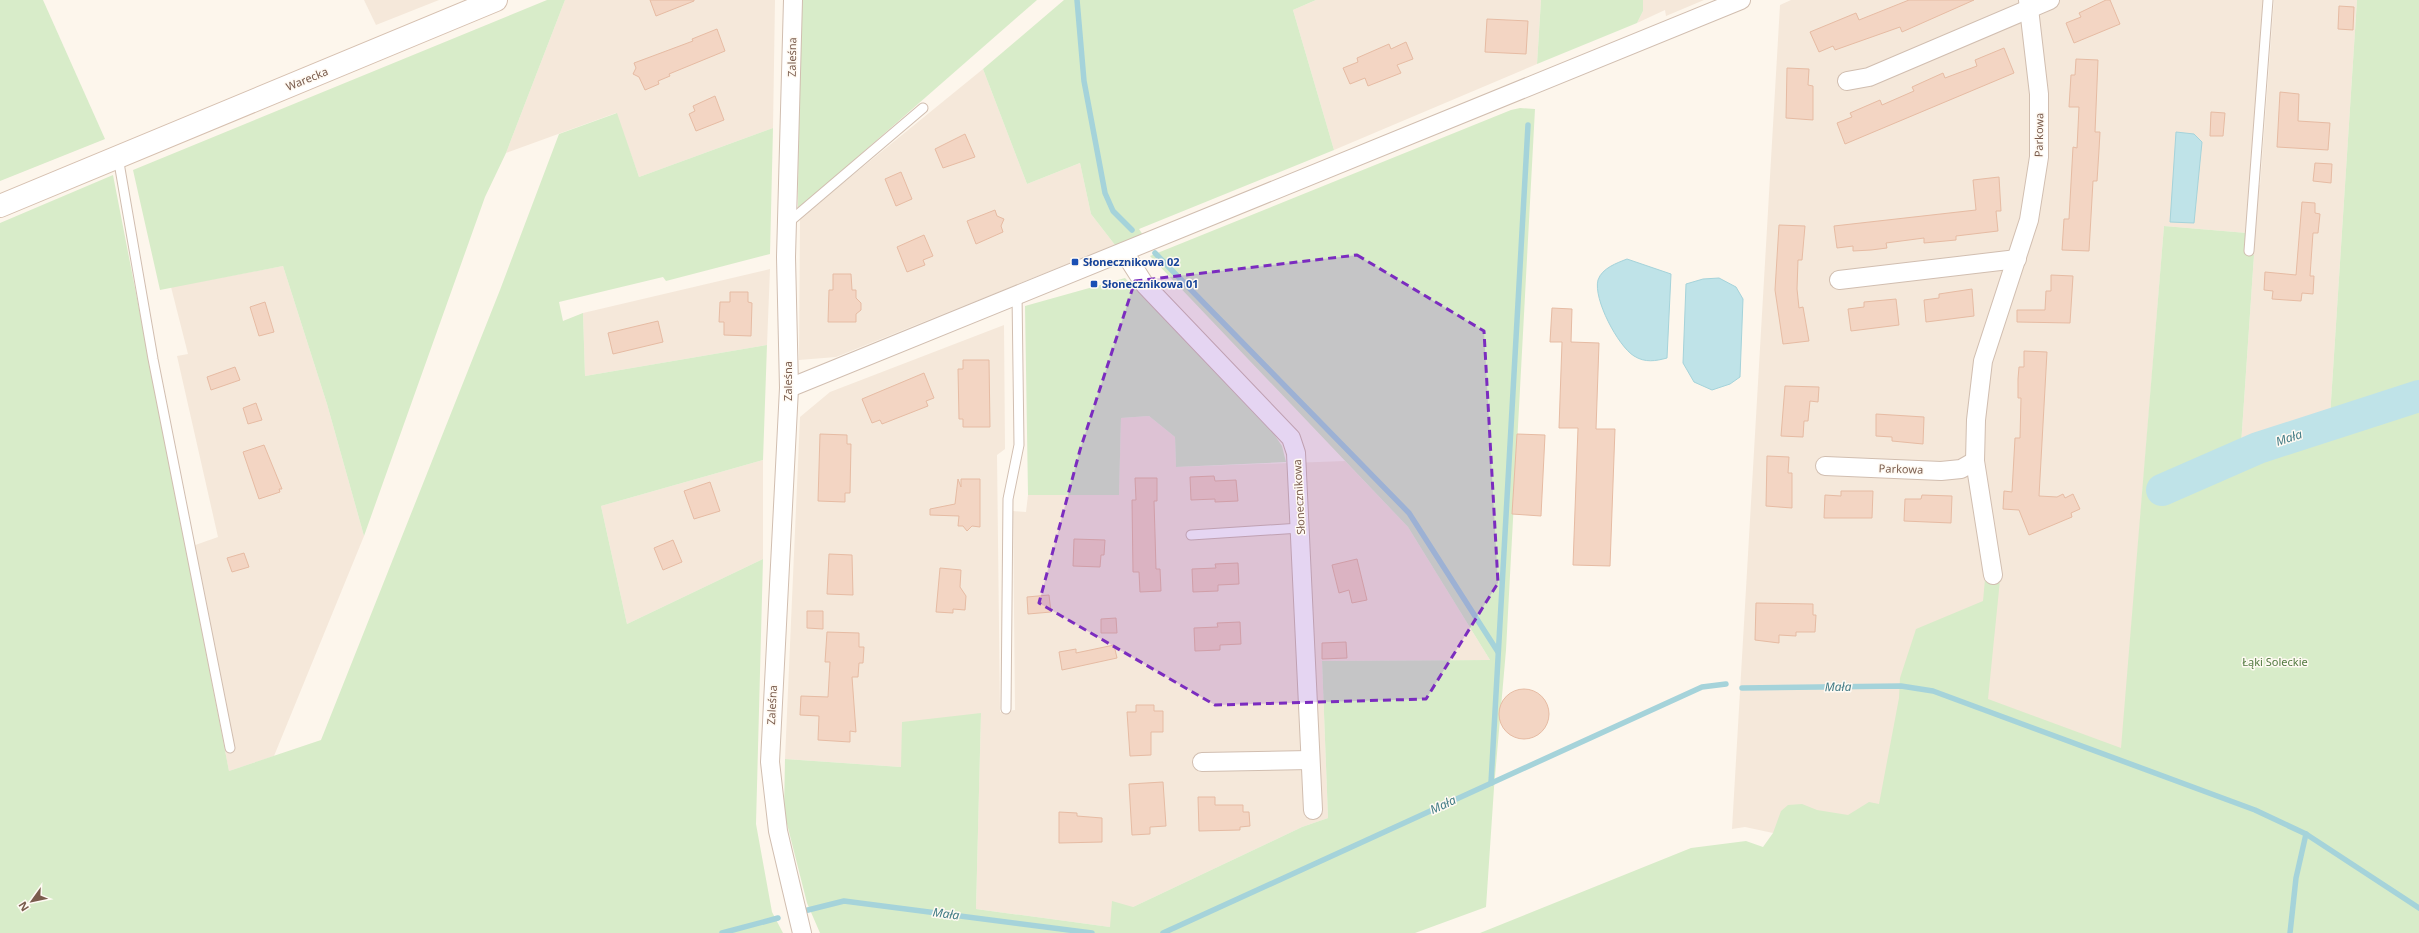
<svg xmlns="http://www.w3.org/2000/svg" width="2419" height="933" font-family="'Noto Sans',sans-serif">
	<style>
		.residential { fill: #f5e8da }
		.green { fill: #d8ecc9 }
		.water { fill: #bfe3e8; stroke: #a5d3da }
		.lines { fill: none; stroke-linecap: round; stroke-linejoin: round }
		.stream { stroke: #a5d3da; stroke-width: 5.5 }
		.river { stroke: #bfe3e8; stroke-width: 32 }
		.building { fill: #f3d5c3; stroke: #e6bba3 }
		.lane-casing { stroke: #d1beb0; stroke-width: 11 }
		.street-casing { stroke: #d1beb0; stroke-width: 20 }
		.secondary-casing { stroke: #d6c0b0; stroke-width: 24 }
		.lane { stroke: #fff; stroke-width: 9 }
		.street { stroke: #fff; stroke-width: 18 }
		.secondary { stroke: #fff; stroke-width: 22 }
		.marked { fill: #7b2cbf; fill-opacity: 0.2; stroke: #7b2cbf; stroke-width: 3; stroke-dasharray: 8 5; stroke-linejoin: round }
		.transit-dot { fill: #1a4fb4; stroke: #fffaf3; stroke-width: 1.5 }
		.labels { text-anchor: middle; stroke-width: 3; stroke-linejoin: round; paint-order: stroke }
		.street-label { font-size: 11px; fill: #7a5c4d; stroke: #fffaf3 }
		.transit-label { font-size: 11px; font-weight: bold; fill: #164399; stroke: #fffaf3; text-anchor: start }
		.park-label { font-size: 11px; fill: #537a41; stroke: #fffaf3 }
		.water-label { font-size: 12px; font-style: italic; fill: #437c86; stroke: #fffaf3 }
	</style>
	<rect width="100%" height="100%" fill="#fdf6ec"/>
	<g class="residential">
		<path d="M364,0h75l-63,25z"/>
		<path d="M565,0h210l-2,128 -134,49 -23,-64 -110,40z"/>
		<path d="M1316,0h225l-4,64 -203,86 -41,-140z"/>
		<path d="M1643,0h61l-38,16 -1,-6 -28,13 6,-12z"/>
		<path d="M1791,0h472l-13,185h10l14,-185h83l-27,417 -89,28 13,-190 -9,-1 2,-21 -83,-7 -44,545 -347,62 -28,-6 -13,2 48,-824z"/>
		<path d="M983,69l44,115 53,-21 11,51 24,31 -279,112 -37,3 1,-142z"/>
		<path d="M283,266l44,138 37,132 -90,220 -45,15 -45,-222 34,-12 -41,-181 11,-2 -17,-67z"/>
		<path d="M770,269l-3,76 -182,31 -2,-63z"/>
		<path d="M1004,325l1,124 -8,6 3,257 15,-2 -2,-199 13,1 2,-17h91l2,-77 28,-2 26,21 1,30 169,-6 63,66 82,133 -168,1 6,157 -26,9 -169,80 -23,20 -134,-18 5,-196 -80,54 -116,-8 15,-342 30,-25z"/>
		<path d="M763,460v99l-136,65 -26,-118z"/>
	</g>
	<g class="green">
		<path d="M0,0h43l62,139 -105,42z"/>
		<path d="M547,0h18l-59,153 -21,44 -121,339 -37,-132 -44,-138 -123,24 -27,-120z"/>
		<path d="M799,0h238l-239,209z"/>
		<path d="M1064,0h252l-23,10 41,140 -195,79 4,6 -28,10 -24,-31 -11,-51 -53,21 -44,-115z"/>
		<path d="M1541,0h102v11l-6,12 -100,41z"/>
		<path d="M2357,0h62v933h-939l211,-85 55,-7 17,6 10,-14 8,-22 7,-6 14,-1 15,6 31,5 21,-13 10,2 20,-106 1,-20 16,-49 67,-28 2,-22 16,-9 -13,129 133,49 43,-522 83,7 -2,21 9,1 -13,190 89,-28z"/>
		<path d="M1520,108l15,1 -29,541 -12,138 -8,119 -71,26h-595l-13,-30 -23,-91 1,-53 116,8 1,-45 79,-9 -5,196 134,18 2,-26 21,6 169,-80 26,-9 -6,-157 168,-1 -82,-133 -258,-271 361,-146z"/>
		<path d="M617,113l22,64 134,-49 -3,126 -104,27 -3,-4 -104,25 4,19 20,-8 2,63 182,-31 -4,115 -162,46 26,118 136,-65 -7,265 16,88 11,21h-783v-710l113,-48 116,596 92,-31 179,-450 59,-156z"/>
		<path d="M1125,278l145,150 12,18 4,16 -110,5 -1,-30 -26,-21 -28,2 -2,77h-91l-3,-189z"/>
	</g>
	<g class="water">
		<path d="M2176,132l18,2 8,8 -8,81 -24,-1z"/>
		<path d="M1627,259l44,15 -4,84c-11,3 -22,5 -33,-2 -16,-10 -41,-57 -36,-76 4,-12 19,-17 29,-21z"/>
		<path d="M1719,278l17,9 7,12 -3,78 -10,7 -18,6 -18,-8 -11,-19 3,-79 17,-5z"/>
	</g>
	<g class="lines">
		<g class="stream">
			<path d="M1077,0l7,81 21,112 8,18 19,19"/>
			<path d="M1155,253l254,260 89,139"/>
			<path d="M1742,688l159,-2 32,5 322,119 51,24 113,74"/>
			<path d="M1491,783l37,-658"/>
			<path d="M800,912l44,-11 248,32"/>
			<path d="M722,933l56,-15"/>
			<path d="M1163,933l539,-246 24,-3"/>
			<path d="M2290,933l6,-55 10,-44"/>
		</g>
		<path class="river" d="M2162,490l96,-42 161,-52"/>
	</g>
	<g class="building">
		<path d="M650,0h44v1l-38,15z"/>
		<path d="M1909,0h65l-72,32 -2,-5 -65,23 -2,-4 -14,6 -9,-20 46,-19 3,7z"/>
		<path d="M2106,0h4l10,24 -46,19 -8,-20 15,-6 -2,-4z"/>
		<path d="M2339,6l15,1 -1,23 -15,-1z"/>
		<path d="M1487,19l41,2 -2,33 -41,-2z"/>
		<path d="M717,29l8,22 -56,23 1,2 -12,5 1,3 -14,6 -6,-13 -6,-3 3,-6 -2,-5 59,-22 -1,-2z"/>
		<path d="M1406,42l7,17 -16,6 4,8 -33,13 -3,-8 -15,6 -7,-16 15,-6 -1,-4 32,-14 2,5z"/>
		<path d="M2004,48l10,25 -169,71 -8,-21 15,-6 -2,-4 30,-13 2,5 32,-14 -2,-4 31,-14 2,5 32,-12 -2,-6z"/>
		<path d="M2076,59l22,1 -3,72h5l-1,18 -2,31h-4l-4,70 -27,-1 2,-31h5l4,-72 4,1 2,-41h-10l2,-32h4z"/>
		<path d="M1787,68l22,1 -1,16 5,1v34l-27,-2z"/>
		<path d="M2280,92l19,2 -1,27 32,2 -2,27 -51,-3z"/>
		<path d="M715,96l9,24 -28,11 -7,-17 6,-3 -2,-5z"/>
		<path d="M2211,112l14,1 -2,23h-13z"/>
		<path d="M965,134l10,23 -32,11 -8,-19z"/>
		<path d="M2315,163l17,1 -1,19 -18,-2z"/>
		<path d="M901,172l11,27 -16,7 -11,-27z"/>
		<path d="M1999,177l2,34h-5l2,20 -42,5v4l-32,3v-5l-38,5 1,5 -16,2 -18,1v-5l-16,2 -3,-22 142,-16 -3,-30z"/>
		<path d="M2302,202l13,1v10l5,1 -2,19h-5l-3,43h4l-1,18 -11,-1 -1,8 -29,-2 1,-8 -9,-1 1,-18 31,3z"/>
		<path d="M995,210l2,6 7,3 -3,7 2,6 -27,12 -9,-23z"/>
		<path d="M1779,225l26,1 -3,34h-4l-1,29 2,19 4,-1 6,34 -26,3 -8,-54z"/>
		<path d="M924,235l9,21 -10,4 2,5 -18,7 -10,-25z"/>
		<path d="M833,274h18l1,16h4v8l5,5v7l-5,4v8h-28l1,-32h4z"/>
		<path d="M2051,275l22,1 -3,47 -53,-1v-12h28l1,-19h5z"/>
		<path d="M1972,289l2,27 -48,6 -2,-22 15,-2v-4z"/>
		<path d="M730,292h18v10l4,1 -1,33 -27,-1v-13h-5l1,-20h10z"/>
		<path d="M1896,299l3,26 -48,6 -3,-22 16,-2v-5z"/>
		<path d="M265,302l9,30 -15,4 -9,-29z"/>
		<path d="M1552,308l20,1 -1,33 28,1 -3,86h19l-5,137 -37,-1 5,-137h-19l3,-86h-12z"/>
		<path d="M658,321l5,21 -50,12 -5,-21z"/>
		<path d="M2024,351l23,1 -8,144 18,1 6,-3 2,4 8,-4 7,15 -9,4 1,4 -43,18 -10,-25 -16,-1 1,-18 8,1 3,-54h5l1,-40h-3v-19l1,-12h5z"/>
		<path d="M963,360h26l1,67h-27v-8h-4l-1,-50h5z"/>
		<path d="M235,367l5,13 -29,10 -4,-13z"/>
		<path d="M924,373l10,25 -8,3 2,5 -46,18 -2,-4 -8,3 -10,-24z"/>
		<path d="M1785,386l34,1 -1,15 -8,-1 -2,20h-4l-1,16 -22,-1z"/>
		<path d="M256,403l6,17 -14,4 -5,-16z"/>
		<path d="M1876,414l48,3 -1,27 -31,-3v-4l-16,-1z"/>
		<path d="M820,434l27,1v9h4l-1,49h-5v9l-27,-1z"/>
		<path d="M1517,434l28,1 -4,81 -29,-2z"/>
		<path d="M264,445l18,44h-3l1,3 -21,7 -16,-47z"/>
		<path d="M1767,456l22,1 -1,16h4v35l-26,-2z"/>
		<path d="M1214,476l1,5 21,-1 2,21 -23,1v-3l-24,1 -1,-23z"/>
		<path d="M1135,478h22v23h-3l1,33 1,35h4l1,22 -21,1 -1,-20h-6l-1,-72h4z"/>
		<path d="M958,479l3,8v-8h19v48l-8,-1 -5,5 -4,-5h-5l1,-10 -29,-1v-6l25,-5z"/>
		<path d="M710,482l10,29 -26,8 -10,-28z"/>
		<path d="M1841,491h32l-1,27h-48l1,-23 16,1z"/>
		<path d="M1922,495l30,1 -1,27 -47,-2 1,-22h16z"/>
		<path d="M1074,539l31,1 -1,15h-3l-1,12 -27,-1z"/>
		<path d="M673,540l9,22 -19,8 -9,-22z"/>
		<path d="M244,553l5,14 -17,5 -5,-14z"/>
		<path d="M829,554l23,1 1,40 -26,-1z"/>
		<path d="M1357,559l10,41 -15,3 -3,-13 -10,3 -7,-28z"/>
		<path d="M1238,563l1,21 -21,1v6l-25,1 -1,-23 24,-1 -1,-4z"/>
		<path d="M940,568l21,2 -1,17 6,9 -1,14 -12,-1v4l-17,-1z"/>
		<path d="M1049,595l2,17 -23,2 -1,-17z"/>
		<path d="M1756,603l57,1v11h3l-1,17h-19v4l-17,-1v8l-24,-3z"/>
		<path d="M807,611h16v18l-16,-1z"/>
		<path d="M1116,618l1,15h-16v-14z"/>
		<path d="M1240,622l1,22 -21,1v5l-25,1 -1,-23 24,-1 -1,-4z"/>
		<path d="M827,632l32,1v14h5l-1,16h-4l-1,14h-6l4,55 -6,-1v11l-32,-2 1,-24 -19,-1 1,-19 27,1 2,-35h-5z"/>
		<path d="M1346,642l1,16 -25,1v-16z"/>
		<path d="M1114,645l3,13 -55,12 -3,-18 17,-3v4z"/>
		<circle cx="1524" cy="714" r="25"/>
		<path d="M1136,705h18v6h9v21h-12v23l-21,1 -3,-44h9z"/>
		<path d="M1163,782l3,44 -16,1v7l-18,1 -3,-51z"/>
		<path d="M1198,797h17v8h28v7h6l1,14 -10,1v3l-41,1z"/>
		<path d="M1059,812l18,1v3l25,2v24l-43,1z"/>
	</g>
	<g class="lines">
		<defs>
			<g id="lane">
				<path d="M118,157l35,202 77,389"/>
				<path d="M789,222l134,-114"/>
				<path d="M2249,251l19,-251"/>
				<path d="M1191,535l109,-7"/>
				<path d="M1006,709l2,-210 11,-54 -2,-151"/>
			</g>
			<g id="street">
				<path d="M793,0l-7,257 3,131 -19,374 8,69 24,102"/>
				<path d="M1847,81l22,-4 181,-77"/>
				<path d="M1124,252l21,33 146,153 5,15 17,357"/>
				<path d="M1839,280l178,-21"/>
				<path d="M789,388l952,-388"/>
				<path d="M1825,466l116,5 20,-2 14,-8"/>
				<path d="M1993,575l-18,-114 1,-41 7,-59 46,-141 10,-63v-63l-11,-94"/>
				<path d="M1202,762l108,-2"/>
			</g>
			<path id="secondary" d="M0,206l496,-206"/>
		</defs>
		<use href="#lane" class="lane-casing"/>
		<use href="#street" class="street-casing"/>
		<use href="#secondary" class="secondary-casing"/>
		<use href="#lane" class="lane"/>
		<use href="#street" class="street"/>
		<use href="#secondary" class="secondary"/>
	</g>
	<path class="marked" d="M1357,255l127,76 14,252 -72,116 -211,6 -176,-102 41,-153 55,-169z"/>
	<g class="transit-dot">
		<rect x="1071" y="258" width="8" height="8" rx="2"/>
		<rect x="1090" y="280" width="8" height="8" rx="2"/>
	</g>
	<g class="labels">
		<g class="street-label">
			<text transform="translate(792 57) rotate(-89)" y="4">Zaleśna</text>
			<text transform="translate(307 79) rotate(-22)" y="4">Warecka</text>
			<text transform="translate(2039 135) rotate(-89)" y="4">Parkowa</text>
			<text transform="translate(788 381) rotate(-90)" y="4">Zaleśna</text>
			<text transform="translate(1901 469) rotate(2)" y="4">Parkowa</text>
			<text transform="translate(1299 497) rotate(-93)" y="4">Słonecznikowa</text>
			<text transform="translate(772 705) rotate(-87)" y="4">Zaleśna</text>
		</g>
		<g class="transit-label">
			<text x="1083" y="266">Słonecznikowa 02</text>
			<text x="1102" y="288">Słonecznikowa 01</text>
		</g>
		<g class="park-label">
			<text x="2275" y="666">Łąki Soleckie</text>
		</g>
		<g class="water-label">
			<text transform="translate(2289 438) rotate(-18)" y="4">Mała</text>
			<text transform="translate(1838 687) rotate(-1)" y="4">Mała</text>
			<text transform="translate(1443 805) rotate(-25)" y="4">Mała</text>
			<text transform="translate(946 914) rotate(7)" y="4">Mała</text>
		</g>
	</g>
	<g transform="translate(32 901) rotate(237)" stroke="#fffaf3" stroke-width="3" paint-order="stroke">
	<path d="M0-3L7 15L0 10L-7 15Z" fill="#7a5c4d"/>
	<text y="-6" font-size="11" font-weight="bold" text-anchor="middle" fill="#7a5c4d">N</text>
	</g>
</svg>
